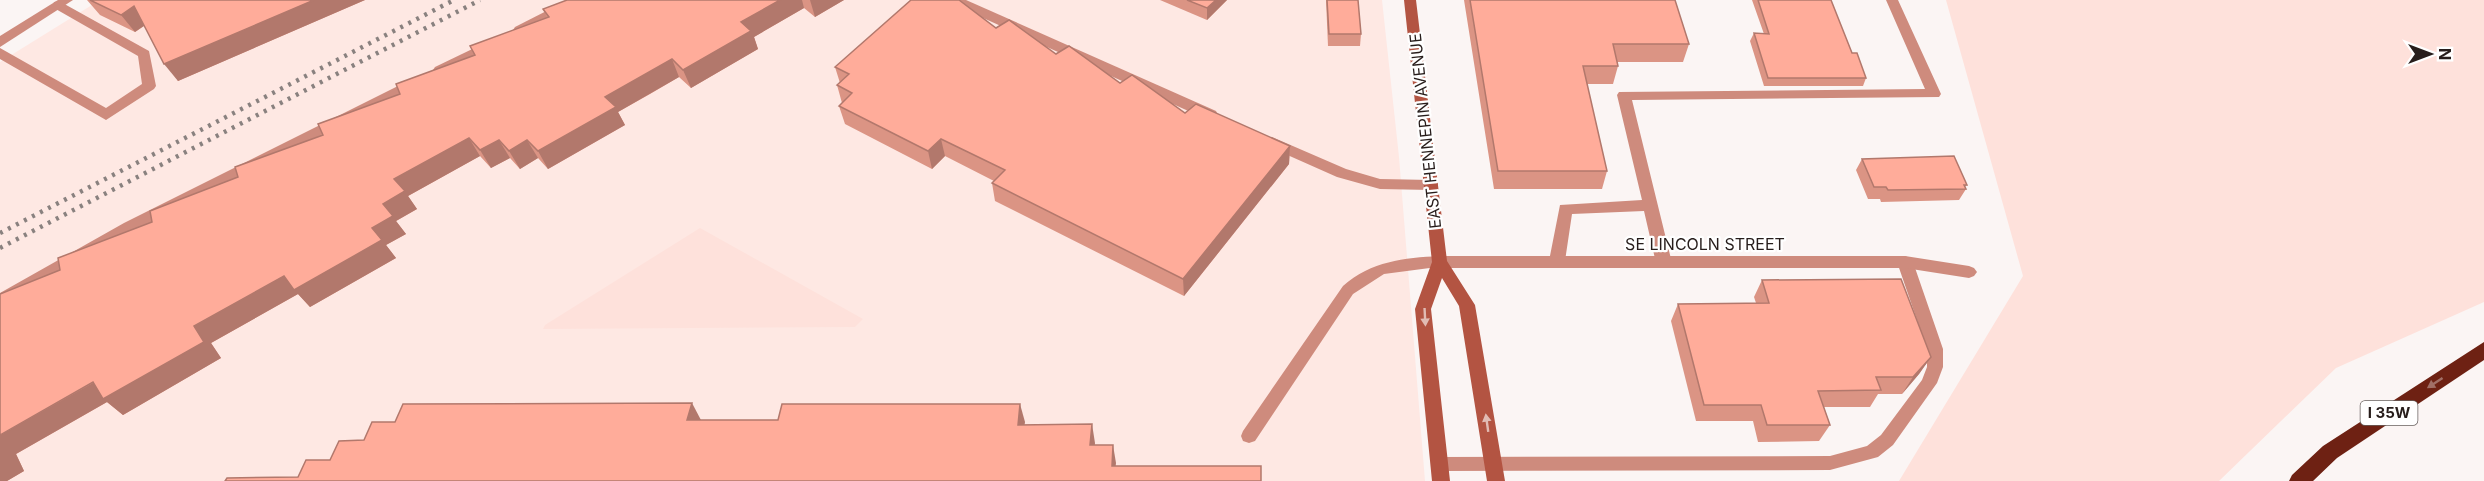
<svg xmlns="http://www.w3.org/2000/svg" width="2484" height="481" font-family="Inter,sans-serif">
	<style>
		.built { fill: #fee8e3 }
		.green { fill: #fee1db }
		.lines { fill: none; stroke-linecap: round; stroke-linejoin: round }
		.service { fill: #ce8b7d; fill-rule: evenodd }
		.minor { fill: #ce8b7d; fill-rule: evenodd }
		.secondary { fill: #b35442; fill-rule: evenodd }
		.motorway { fill: #6e2113; fill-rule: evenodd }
		.rail { stroke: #89817f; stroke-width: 4.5; stroke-dasharray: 3 6; stroke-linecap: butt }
		.wall { fill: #db9484 }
		.shaded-wall { fill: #b2786c }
		.building { fill: #ffac9a; stroke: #b2786c; stroke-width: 1.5 }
		.oneway { fill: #e1bbb3 }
		.oneway2 { fill: #a16f66 }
		.labels { text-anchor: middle; stroke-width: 4.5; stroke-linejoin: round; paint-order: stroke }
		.shield { fill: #fff; stroke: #68615f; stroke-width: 1.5 }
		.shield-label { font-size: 15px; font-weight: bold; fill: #271d1b }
		.street-label { font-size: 16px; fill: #271d1b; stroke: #fff }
	</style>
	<rect width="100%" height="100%" fill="#fbf5f4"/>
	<path class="built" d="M100,0h1282l17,157 26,324h-1425v-419z"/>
	<g class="green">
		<path d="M1946,0h538v302l-148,66 -117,113h-320l124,-205z"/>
		<path d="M700,228l163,91 -8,8 -312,2 2,-4z"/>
	</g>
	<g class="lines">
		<g class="service">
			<path d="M568,0h17l-60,33 -5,1 -7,-4 2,-3z"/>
			<path d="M949,0h17l250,111 2,4 -7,5 -5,-1 -256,-116z"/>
			<path d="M1886,0h12l43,94 -2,3 -307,3 40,163 -3,4h-10l-3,-4 -12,-52 -72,3 -7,47 -3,4h-10l-3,-4 11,-56 82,-5 -25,-105 2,-3 306,-3z"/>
			<path d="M59,1l90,50 7,35 -2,3 -48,31 -106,-61v-11l106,60 36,-24 -4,-28 -84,-48 -1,-3 1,-3z"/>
			<path d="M491,40l5,2 2,3 -2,3 -51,25h-10l-2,-3 2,-3z"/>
			<path d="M416,77l7,5 -2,3 -287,146 -134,75v-13l124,-70z"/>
			<path d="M1272,137l74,32 34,10 51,1 5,1 2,4 -2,4 -5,1 -51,-1 -43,-12 -70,-31 -2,-4z"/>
			<path d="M1440,256l5,2 3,4 -3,4 -61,8 -31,20 -98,147 -6,2 -6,-2 -2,-5 2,-5 100,-145c29,-25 60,-28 97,-30z"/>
			<path d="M1905,256l5,2 3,4 30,87v18l-6,16 -44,62 -15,12 -48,13 -391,1 -6,-2 -2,-5 2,-5 6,-2 391,-1 37,-10 14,-11 41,-55 5,-13v-18l-30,-87 3,-4z"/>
		</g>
		<g class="minor">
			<path d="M58,0h15l-73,47v-11z"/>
			<path d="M1440,256h465l64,10 5,2 3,4 -3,4 -5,2 -64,-10h-465l-5,-2 -3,-4 3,-4z"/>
		</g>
		<path class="secondary" d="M1404,0h12l31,261 28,44 30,176h-18l-28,-175 -17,-28 -11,31 19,172h-18l-17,-172 17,-47z"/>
		<path class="motorway" d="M2484,342v18l-147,98 -24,23h-24l3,-6 31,-29z"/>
		<g class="rail">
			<path d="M0,233l454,-233"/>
			<path d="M0,248l480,-248"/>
		</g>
	</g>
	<g class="wall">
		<path d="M87,0h278l-187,81 -34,-55 -9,6 -35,-17z"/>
		<path d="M567,0h277l-29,17 -11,-9 -50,29 4,12 -67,39 -12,-11 -29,17 -32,18 7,13 -77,44 -10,-11 -18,11 -10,-11 -19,10 -11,-12 -72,40 9,13 -21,12 10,13 -20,11 10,13 -86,49 -12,-13 -87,49 10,15 -98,57 -16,-13 -91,52 8,17 -17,10h-7l60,-211 487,-253 -4,-8z"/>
		<path d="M1160,0h67l-20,20z"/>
		<path d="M1326,0h32l3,34 -1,12h-32z"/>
		<path d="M1464,0h211l14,44 -6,18h-66l1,4 -5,18h-26l20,87 -5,18h-108z"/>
		<path d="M1752,0h79l21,53 14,25 -3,8h-99l-14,-45 4,-8 10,1z"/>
		<path d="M996,28l189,85 105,33 -1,18 -105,132 -189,-95 -3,-18 2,-2 -49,-25 -13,13 -87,-45 -6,-18 3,-3 -5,-18 3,-2 -5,-16z"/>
		<path d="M1862,159l105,26 -2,2 1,2 -7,11 -78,2 -1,-3h-12l-12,-29z"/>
		<path d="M1762,280l169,77 -12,17 -17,20h-24l-8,13h-46l6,18 -11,16 -61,1 -5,-21h-57l-25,-100 7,-17 78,-1 -2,-6z"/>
	</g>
	<g class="shaded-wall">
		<path d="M314,0h51l-187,81 -14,-17z"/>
		<path d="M780,0h22l2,8 -50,29 4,12 -67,39 -8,-18 58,-48z"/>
		<path d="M810,0h34l-29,17z"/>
		<path d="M1216,0h11l-20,20v-12z"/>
		<path d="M134,6l14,17 -13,9 -14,-17z"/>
		<path d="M672,59l7,18 -61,35 7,13 -77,44 -10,-18 67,-54z"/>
		<path d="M469,138l11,18 -72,40 9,13 -21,12 10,13 -20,11 10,13 -86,49 -12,-13 -87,49 10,15 -98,57 -16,-13 -91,52 8,17 -17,10h-7v-46l284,-159 88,-48 22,-49z"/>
		<path d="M941,139l4,17 -13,13 -4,-18z"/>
		<path d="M499,140l11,18 -19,10 -11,-18z"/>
		<path d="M527,140l11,18 -18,11 -11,-18z"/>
		<path d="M1290,146l-1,18 -105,132 -1,-17z"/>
		<path d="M1931,357l-12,17 -17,20 11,-17z"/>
		<path d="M692,403l10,19 -15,-2z"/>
		<path d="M1020,404l5,18 -3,21 -4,-18z"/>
		<path d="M1092,424l3,19 -2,20 -3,-18z"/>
		<path d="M1113,445l3,18 -2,18 -2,-15z"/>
	</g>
	<g class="building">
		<path d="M90,0h224l-150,64 -30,-58 -13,9z"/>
		<path d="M567,0h213l-39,22 10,9 -68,39 -11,-11 -67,38 11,10 -78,44 -11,-11 -18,11 -10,-11 -19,10 -11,-12 -75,41 11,12 -22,13 10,12 -21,12 10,12 -88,50 -10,-14 -90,50 10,16 -101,57 -10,-17 -93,53v-141l60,-24 -2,-12 94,-36 -2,-11 88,-34 -3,-10 88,-32 -5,-11 82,-30 -4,-10 79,-29 -5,-9 79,-29 -6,-8z"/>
		<path d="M911,0h48l37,28 13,-8 47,34 13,-8 51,37 12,-8 53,38 11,-9 94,42 -107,133 -191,-96 13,-13 -64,-31 -13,12 -89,-45 13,-13 -15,-8 12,-11 -14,-7z"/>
		<path d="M1187,0h29l-9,8z"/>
		<path d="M1327,0h31l3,34h-32z"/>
		<path d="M1470,0h205l14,44h-76l5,22h-35l24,105h-109z"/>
		<path d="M1758,0h73l21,53h5l9,25h-98l-14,-45 15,1z"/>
		<path d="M1954,156l13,29h-3l2,4 -78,1 -2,-3h-12l-12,-28z"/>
		<path d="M1901,279l30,78 -18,20h-37l5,13 -63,1 12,34h-63l-6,-20h-57l-26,-101 91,-1 -7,-23z"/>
		<path d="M692,403l-5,17h91l4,-16h238l-2,21 74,-1 -2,21h23l-1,21h149v15h-1036l2,-3 71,-1 8,-17h24l9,-19 25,-1 8,-18h23l8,-18z"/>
	</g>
	<defs><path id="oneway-solid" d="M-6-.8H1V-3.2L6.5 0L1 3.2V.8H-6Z" transform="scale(1.5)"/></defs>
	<g class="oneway">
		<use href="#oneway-solid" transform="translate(1425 317) rotate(87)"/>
		<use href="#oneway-solid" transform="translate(1487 423) rotate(-98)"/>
	</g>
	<use class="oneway2" href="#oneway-solid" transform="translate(2435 383) rotate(147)"/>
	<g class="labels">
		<rect class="shield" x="2360.5" y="401" width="57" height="24" rx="4.5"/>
		<g class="shield-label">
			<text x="2389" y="418">I 35W</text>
		</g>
		<g class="street-label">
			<text transform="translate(1425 131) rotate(-96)" y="6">EAST HENNEPIN AVENUE</text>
			<text x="1705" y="250">SE LINCOLN STREET</text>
		</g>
	</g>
	<g transform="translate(2430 54) rotate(90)" stroke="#ffffff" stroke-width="4.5" paint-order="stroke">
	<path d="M0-4.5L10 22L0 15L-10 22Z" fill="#271d1b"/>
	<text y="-9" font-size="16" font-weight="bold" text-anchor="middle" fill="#271d1b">N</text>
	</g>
</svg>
